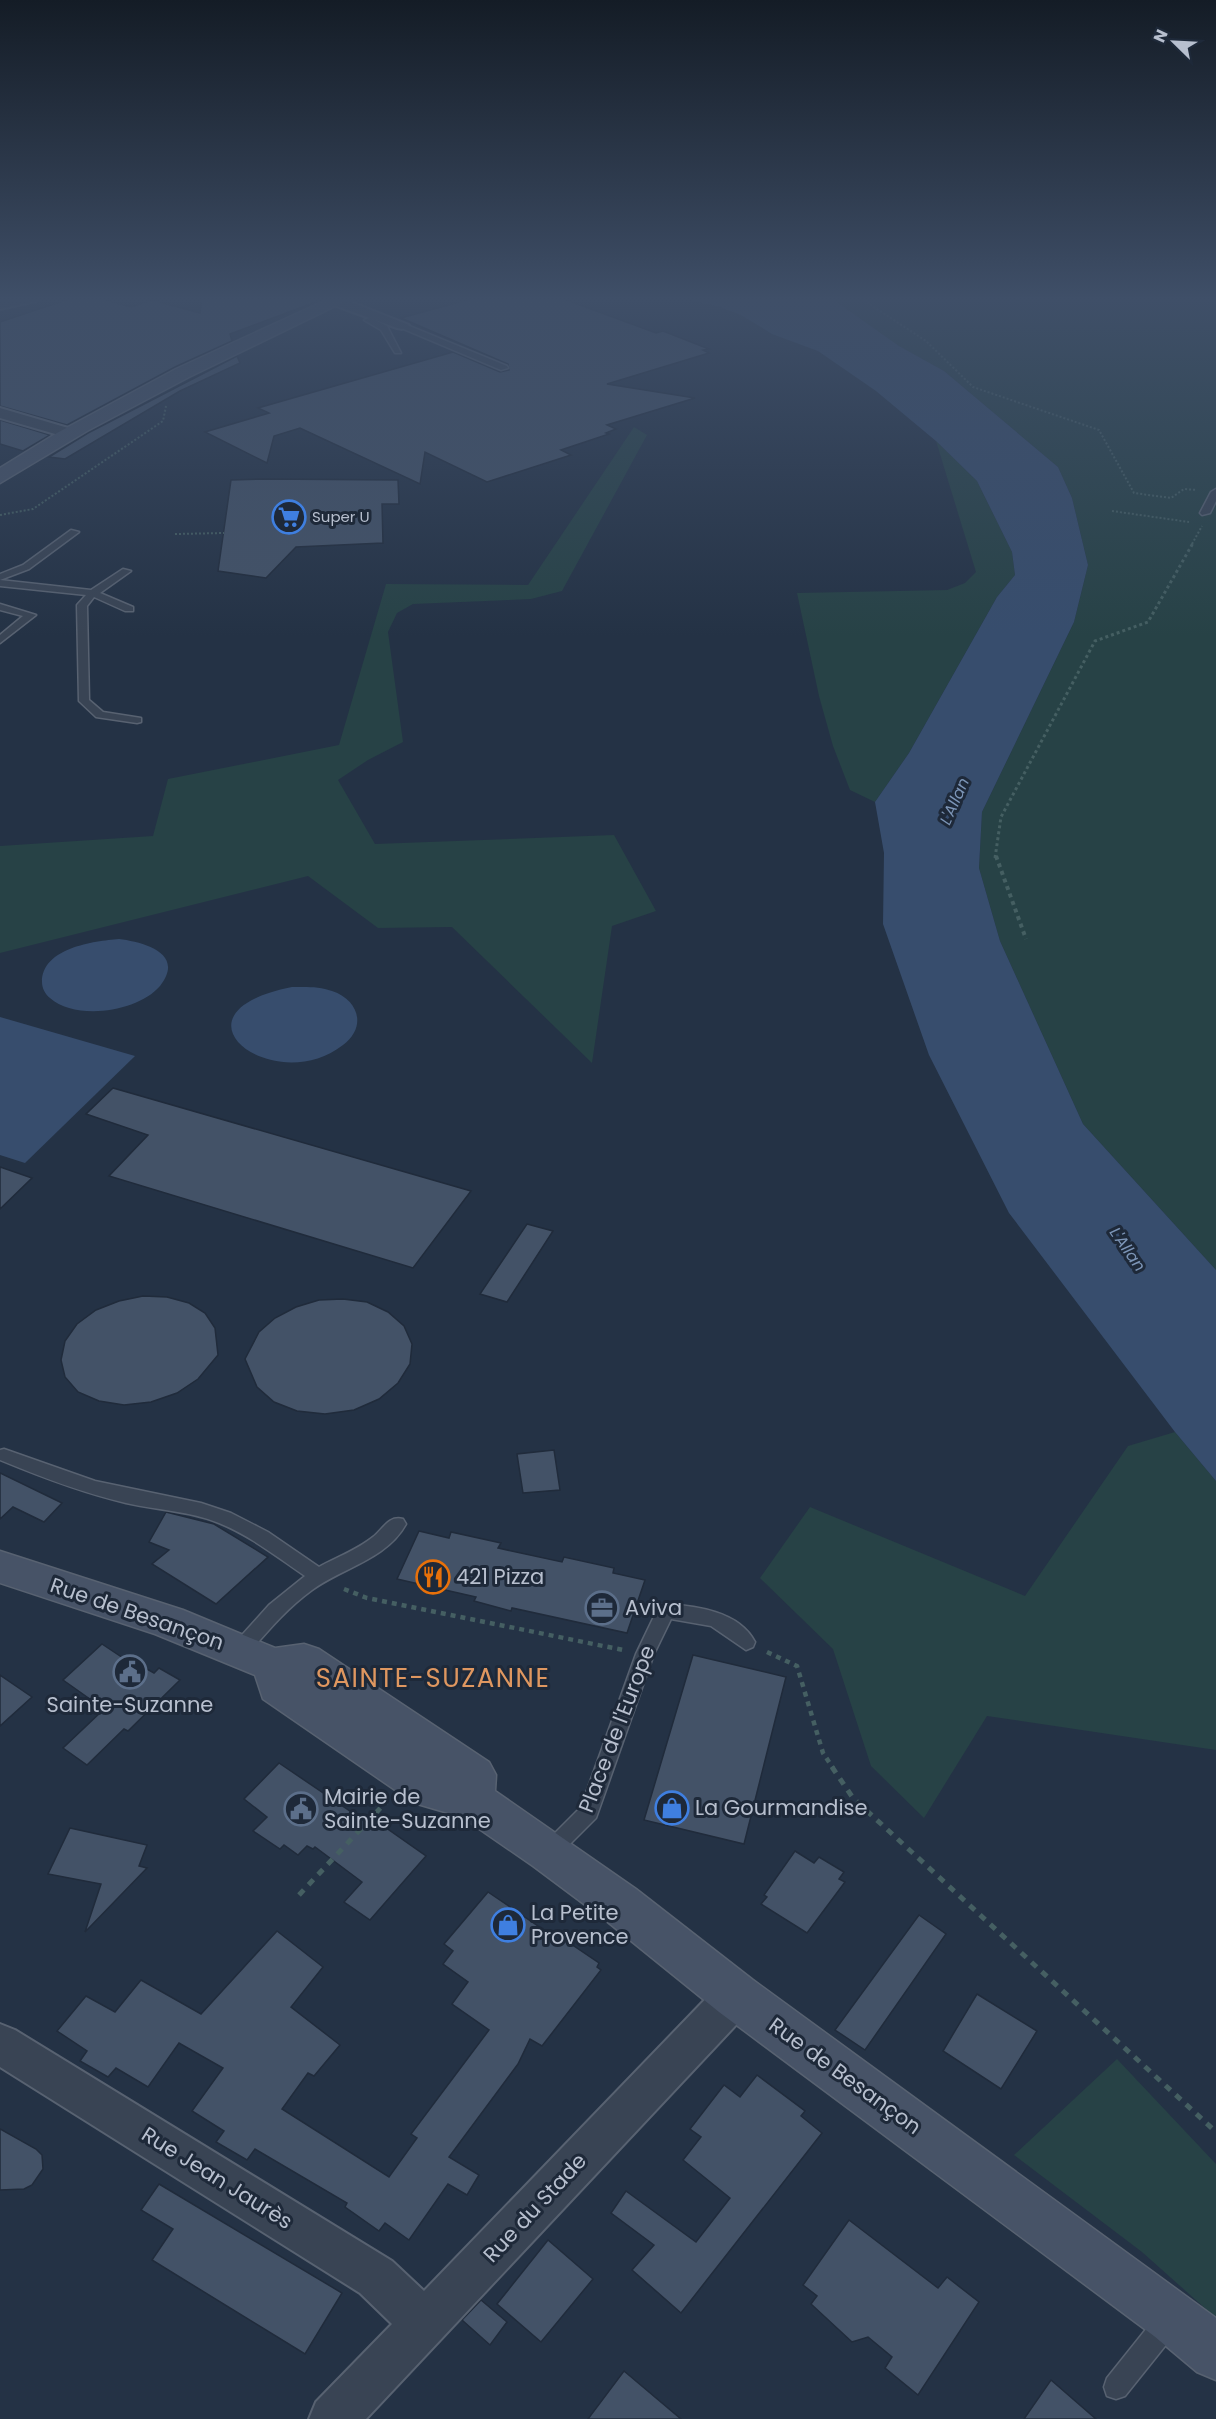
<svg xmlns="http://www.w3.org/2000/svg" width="1216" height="2419" font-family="Poppins,sans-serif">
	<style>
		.green { fill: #274246 }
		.water { fill: #374d6d }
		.building { fill: #435267; stroke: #202b3b; stroke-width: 1.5 }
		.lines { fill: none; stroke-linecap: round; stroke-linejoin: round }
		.lane-casing { stroke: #586271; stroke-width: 3 }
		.street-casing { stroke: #586271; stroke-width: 4 }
		.secondary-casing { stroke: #586271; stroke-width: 3 }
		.path-far4 { stroke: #455f62; stroke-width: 2; stroke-dasharray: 2 2; stroke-linecap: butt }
		.path-far3 { stroke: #455f62; stroke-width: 3; stroke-dasharray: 3 3; stroke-linecap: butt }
		.path-far2 { stroke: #455f62; stroke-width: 4; stroke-dasharray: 4 4; stroke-linecap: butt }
		.path-far1 { stroke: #455f62; stroke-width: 4.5; stroke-dasharray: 5 5; stroke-linecap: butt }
		.path { stroke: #455f62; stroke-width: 5; stroke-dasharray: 7 7; stroke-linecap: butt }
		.lane { fill: #394454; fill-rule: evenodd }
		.street { fill: #394454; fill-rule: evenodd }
		.secondary { fill: #475367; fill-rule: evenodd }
		.labels { text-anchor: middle; stroke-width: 6; stroke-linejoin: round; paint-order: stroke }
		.far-poi-label { font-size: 15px; fill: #b7bfce; stroke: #1e2939; text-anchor: start }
		.far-water-label { font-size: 16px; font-style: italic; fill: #7c95b7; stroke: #1e2939 }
		.near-poi-label { font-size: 21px; fill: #b7bfce; stroke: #1e2939; text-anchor: start }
		.near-street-label { font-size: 21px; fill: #b7bfce; stroke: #1e2939 }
		.near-quarter-label { font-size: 26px; letter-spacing: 1.5px; fill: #df9760; stroke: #1e2939 }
	</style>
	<rect width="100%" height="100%" fill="#243245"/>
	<g class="green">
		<path d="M831,298h385v972l-133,-146 -83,-183 -21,-73 3,-56 92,-190 14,-57 -16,-67 -14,-31 -114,-96 -45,-25z"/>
		<path d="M634,427l13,8 -85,156 -31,8 -118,5 -16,9 -9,19 15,110 -35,18 -30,20 37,64 239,-9 42,76 -44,15 -20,137 -140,-136 -74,1 -70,-52 -308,77v-107l153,-10 15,-57 171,-34 47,-161 142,1z"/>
		<path d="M936,441l41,40 35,71 3,23 -18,22 -88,156 -34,49 -25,-12 -17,-44 -14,-50 -22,-103 150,-3 18,-7 11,-11z"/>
		<path d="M1175,1432l41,49v269l-229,-34 -63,102 -53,-52 -38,-117 -73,-71 50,-71 215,89 103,-150z"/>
		<path d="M1117,2059l99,105v154l-74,-66 -128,-97z"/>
	</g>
	<g class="water">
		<path d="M680,298h151l68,48 45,25 114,96 14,31 16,67 -14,57 -92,190 -3,56 21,73 83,183 133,146v211l-41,-49 -166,-219 -80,-158 -46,-131 1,-71 -9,-51 34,-49 88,-156 18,-22 -3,-23 -35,-71 -41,-40 -60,-50 -58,-40 -46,-17 -31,-19 -24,-9z"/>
		<path d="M119,939c24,3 67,14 41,47 -22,26 -84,35 -110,12 -5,-4 -8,-10 -8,-16 0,-34 52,-41 77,-43z"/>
		<path d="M292,987c13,0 27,-1 40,4 27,9 35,36 11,54 -69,54 -183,-32 -51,-58z"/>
		<path d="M0,1017l135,39 -110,107 -25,-8z"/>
	</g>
	<g class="building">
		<path d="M72,298h26l33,9 21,-7 48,13 2,-15 119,2 -91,34 2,7 -57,26 -108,58 -67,-19v-84z"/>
		<path d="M474,298h87l95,35 7,-2 46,18 -6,1 6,3 -102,31 88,14 -88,27 9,4 -10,4 3,1 -48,16 10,5 -84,27 -62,-30 -5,32 -120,-56 -26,8 -7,27 -62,-31 64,-19 -11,-5 195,-56 47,20 9,-2 -1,-6 -107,-46z"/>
		<path d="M237,356l3,7 -60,28 -115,68 -16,-2 39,-24z"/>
		<path d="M0,420l50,15 -27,16 -23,-7z"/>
		<path d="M263,479l135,1 1,24h-17l1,39 -87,4 -30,31 -48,-7 13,-91z"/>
		<path d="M113,1088l358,103 -58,77 -304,-92 39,-41 -62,-21z"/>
		<path d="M0,1167l32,11 -32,31z"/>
		<path d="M527,1224l26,7 -46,71 -27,-8z"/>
		<path d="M143,1296l24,1 22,6 16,10 10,15 3,27 -20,24 -21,14 -26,9 -27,3 -25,-4 -21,-9 -13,-15 -4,-17 4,-19 12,-17 19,-14 23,-9z"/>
		<path d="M343,1299l24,3 21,10 16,14 8,18 -2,20 -12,19 -19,16 -25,11 -29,4 -28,-3 -23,-9 -17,-15 -12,-28 14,-27 16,-14 21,-11 23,-7z"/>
		<path d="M554,1450l6,40 -37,3 -6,-39z"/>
		<path d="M0,1473l62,30 -18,19 -31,-15 -13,12z"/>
		<path d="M166,1512l48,12 54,33 -52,47 -64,-40 17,-14 -20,-8z"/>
		<path d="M419,1531l30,7 2,-6 50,11 -3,5 64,14 2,-5 50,11 -1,5 32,7 -18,53 -115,-25 -1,3 -37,-10 2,-4 -79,-18z"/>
		<path d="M102,1644l21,14 1,-2 30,17 5,-5 21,12 -52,51 -4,-2 -37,36 -24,-17 41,-39 -41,-29z"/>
		<path d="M693,1655l93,22 -42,167 -100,-24z"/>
		<path d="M0,1675l32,22 -32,29z"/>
		<path d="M279,1763l96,65 4,-5 47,33 -56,64 -26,-18 18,-20 -47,-35 -2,2 -6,-3 -9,9 -14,-10 -4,4 -27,-18 14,-14 -23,-18z"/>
		<path d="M70,1828l77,17 -8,21 8,2 -62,64 16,-48 -53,-10z"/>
		<path d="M795,1851l19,12 5,-6 25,15 -5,7 6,3 -38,51 -46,-29 6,-7 -3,-2z"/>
		<path d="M488,1892l75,51 2,-3 34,23 -2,4 4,3 -59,76 -12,-7 -12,25 -69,93 30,18 -12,20 -19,-11 -39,56 -24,-17 -6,8 -34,-24 2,-4 -92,-54 -8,11 -31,-18 8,-11 -32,-20 31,-43 -44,-25 -31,44 -32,-19 -8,9 -28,-16 7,-10 -30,-20 29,-35 29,16 26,-32 60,34 76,-83 46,36 -32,40 49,38 -26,31 -6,-3 -26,36 107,68 28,-39 -6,-4 78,-104 -37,-26 16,-22 -25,-18 10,-13 -9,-7z"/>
		<path d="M919,1915l27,19 -81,116 -30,-20z"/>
		<path d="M977,1994l60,37 -36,58 -58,-38z"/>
		<path d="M757,2075l48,36 -4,5 21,17 -141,180 -49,-43 22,-25 -43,-32 15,-22 70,51 34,-44 -47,-38 18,-23 -11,-8 34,-44 16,12z"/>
		<path d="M0,2129l36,20 6,6 1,14 -11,16 -8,4 -24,1z"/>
		<path d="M159,2184l183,109 -37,61 -153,-94 21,-31 -32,-19z"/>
		<path d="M849,2220l89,68 9,-11 32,25 -61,93 -33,-27 7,-11 -24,-20 -16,5 -41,-38 6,-8 -14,-11z"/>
		<path d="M548,2240l45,39 -52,63 -44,-38z"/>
		<path d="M481,2300l26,22 -17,23 -28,-25z"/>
		<path d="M624,2371l57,48h-93z"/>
		<path d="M1051,2380l45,39h-72z"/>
	</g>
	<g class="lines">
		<defs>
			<g id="lane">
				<path d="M381,314l3,4 -9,2 12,6 14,27h-6l-14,-23 -17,-10z"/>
				<path d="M402,323l105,43 1,2 -7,2 -102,-43z"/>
				<path d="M1216,489v12l-6,12 -8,2 -2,-2 11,-21z"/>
				<path d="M71,530l8,2 -50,37 -29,11v-6l23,-9z"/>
				<path d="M123,569l8,2 -31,22 33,14v4h-8l-31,-14 -7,9 2,94 14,12 38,6v4l-4,1 -41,-6 -17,-16 -2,-96 9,-10 -86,-9v-6l91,10z"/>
				<path d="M0,604l36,11 -36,28v-8l23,-19 -23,-6z"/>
				<path d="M4,1449l91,32 106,22 30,10 37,19 51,35c18,-10 38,-17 54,-30 10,-8 16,-22 30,-18l3,5c-19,35 -64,44 -94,66 -25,18 -45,42 -65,65l-7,3 -7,-3 -2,-5 2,-5 36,-40 36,-29c-28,-19 -54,-40 -86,-53 -29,-12 -62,-13 -93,-20 -43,-10 -85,-26 -126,-43v-10z"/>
				<path d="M665,1604c31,2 74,7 90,38l-2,5 -7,3 -35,-24 -40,-7 -17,35 -58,164 -40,40 -7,3 -7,-3 -3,-6 3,-6 39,-39 55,-153 23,-48z"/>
				<path d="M1168,2310l9,3 3,9 -3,9 -52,65 -9,3 -9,-3 -3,-9 3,-9 52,-65z"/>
			</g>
			<g id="street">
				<path d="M14,298h24l-2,3 -36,8v-8z"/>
				<path d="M331,298h10l68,27 -7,4 -5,-1 -66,-24z"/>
				<path d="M0,408l75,22 2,3 -8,5 -69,-20z"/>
				<path d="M736,1977l14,5 6,14 -6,14 -384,409h-57l7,-17 76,-78 -32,-31 -360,-226v-43l15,6 377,231 32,30 298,-309z"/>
			</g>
			<g id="secondary">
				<path d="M331,298h21l-163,79 -102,54 -87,52v-15l57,-35 119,-64z"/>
				<path d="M0,1551l183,59 92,38 29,-4 15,5 170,113 7,13 -1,16 141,98 117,91 463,338v62l-19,-8 -43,-36 -435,-324 -115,-93 -71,-53 -71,-49 -48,-14 -151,-104 -8,-24 -100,-41 -155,-51z"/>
			</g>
		</defs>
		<use href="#lane" class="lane-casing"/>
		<use href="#street" class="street-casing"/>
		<use href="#secondary" class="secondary-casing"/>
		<g class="path-far4">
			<path d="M860,298l66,43 47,46 126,43 35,63 37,5 13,-9 13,1"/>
			<path d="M1112,511l77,11"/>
			<path d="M0,515l33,-6 130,-88 3,-15"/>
			<path d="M175,534l49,-1"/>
			<path d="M1192,544l10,-18"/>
		</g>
		<path class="path-far3" d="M995,858l6,-41 94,-176 53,-19 45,-79"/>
		<path class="path-far2" d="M996,856l30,83"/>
		<g class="path-far1">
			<path d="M344,1589l23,9 256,52"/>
			<path d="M767,1652l30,14 26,87 10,15"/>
		</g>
		<g class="path">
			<path d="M832,1767l21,31 363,334"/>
			<path d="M299,1895l87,-93"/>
		</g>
		<use href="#lane" class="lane"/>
		<use href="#street" class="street"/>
		<use href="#secondary" class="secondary"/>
	</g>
	<linearGradient id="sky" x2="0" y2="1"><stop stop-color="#141c26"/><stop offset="0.47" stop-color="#3f4f68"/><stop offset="1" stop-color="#3f4f68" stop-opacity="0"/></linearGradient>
	<rect width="1216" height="636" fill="url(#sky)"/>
	<defs>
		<symbol id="supermarket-ring" viewBox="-11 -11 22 22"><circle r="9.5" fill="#1e2939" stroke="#3f7fe0" stroke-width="1.5"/><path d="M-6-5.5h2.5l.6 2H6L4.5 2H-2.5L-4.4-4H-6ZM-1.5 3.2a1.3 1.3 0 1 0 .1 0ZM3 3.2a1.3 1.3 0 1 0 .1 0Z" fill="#3f7fe0"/></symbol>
		<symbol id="restaurant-ring" viewBox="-11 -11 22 22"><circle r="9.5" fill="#1e2939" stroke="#e8710a" stroke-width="1.5"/><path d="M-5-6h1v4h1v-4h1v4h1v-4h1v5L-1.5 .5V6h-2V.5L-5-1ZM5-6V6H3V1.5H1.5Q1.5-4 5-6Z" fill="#e8710a"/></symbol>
		<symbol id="office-ring" viewBox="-11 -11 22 22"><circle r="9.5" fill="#1e2939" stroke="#5c6f8a" stroke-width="1.5"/><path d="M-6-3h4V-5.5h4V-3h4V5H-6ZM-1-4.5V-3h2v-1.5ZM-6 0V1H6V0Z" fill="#5c6f8a"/></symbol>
		<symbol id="civic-ring" viewBox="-11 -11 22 22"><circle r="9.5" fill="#1e2939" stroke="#5c6f8a" stroke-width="1.5"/><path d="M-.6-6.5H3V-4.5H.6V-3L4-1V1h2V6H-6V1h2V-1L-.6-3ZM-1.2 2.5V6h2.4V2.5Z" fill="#5c6f8a"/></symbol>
		<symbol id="shop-ring" viewBox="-11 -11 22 22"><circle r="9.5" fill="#1e2939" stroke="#3f7fe0" stroke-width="1.5"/><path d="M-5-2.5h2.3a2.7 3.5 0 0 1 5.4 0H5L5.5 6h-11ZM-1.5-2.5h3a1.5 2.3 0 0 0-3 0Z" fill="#3f7fe0"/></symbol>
	</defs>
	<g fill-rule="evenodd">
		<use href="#supermarket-ring" x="270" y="498" width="38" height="38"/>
		<use href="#restaurant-ring" x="414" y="1558" width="38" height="38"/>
		<use href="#office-ring" x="583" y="1589" width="38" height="38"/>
		<use href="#civic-ring" x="111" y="1653" width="38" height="38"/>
		<use href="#shop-ring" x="653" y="1789" width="38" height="38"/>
		<use href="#civic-ring" x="282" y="1790" width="38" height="38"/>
		<use href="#shop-ring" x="489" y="1906" width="38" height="38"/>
	</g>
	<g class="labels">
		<g class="far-poi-label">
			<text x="312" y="522">Super U</text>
		</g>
		<g class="far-water-label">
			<text transform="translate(954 801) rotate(-66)" y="6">L'Allan</text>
			<text transform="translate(1128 1249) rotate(55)" y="6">L'Allan</text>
		</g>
		<g class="near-poi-label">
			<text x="456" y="1584">421 Pizza</text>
			<text x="625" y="1615">Aviva</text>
			<text x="130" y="1712" text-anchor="middle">Sainte-Suzanne</text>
			<text x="324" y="1804">Mairie de<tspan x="324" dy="24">Sainte-Suzanne</tspan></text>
			<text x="695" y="1815">La Gourmandise</text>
			<text x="531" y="1920">La Petite<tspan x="531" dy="24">Provence</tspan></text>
		</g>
		<g class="near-street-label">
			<text transform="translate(137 1614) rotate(19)" y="7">Rue de Besançon</text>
			<text transform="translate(617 1729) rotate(-69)" y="7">Place de l'Europe</text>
			<text transform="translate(845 2076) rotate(36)" y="7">Rue de Besançon</text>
			<text transform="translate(217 2178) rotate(32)" y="7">Rue Jean Jaurès</text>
			<text transform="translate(535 2208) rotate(-47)" y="7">Rue du Stade</text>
		</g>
		<g class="near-quarter-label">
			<text x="433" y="1687">SAINTE-SUZANNE</text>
		</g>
	</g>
	<g transform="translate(1174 42) rotate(294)" stroke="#1e2939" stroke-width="4.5" paint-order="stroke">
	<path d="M0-4.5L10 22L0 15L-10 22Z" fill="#b7bfce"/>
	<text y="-9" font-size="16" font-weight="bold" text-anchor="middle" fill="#b7bfce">N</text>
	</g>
</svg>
